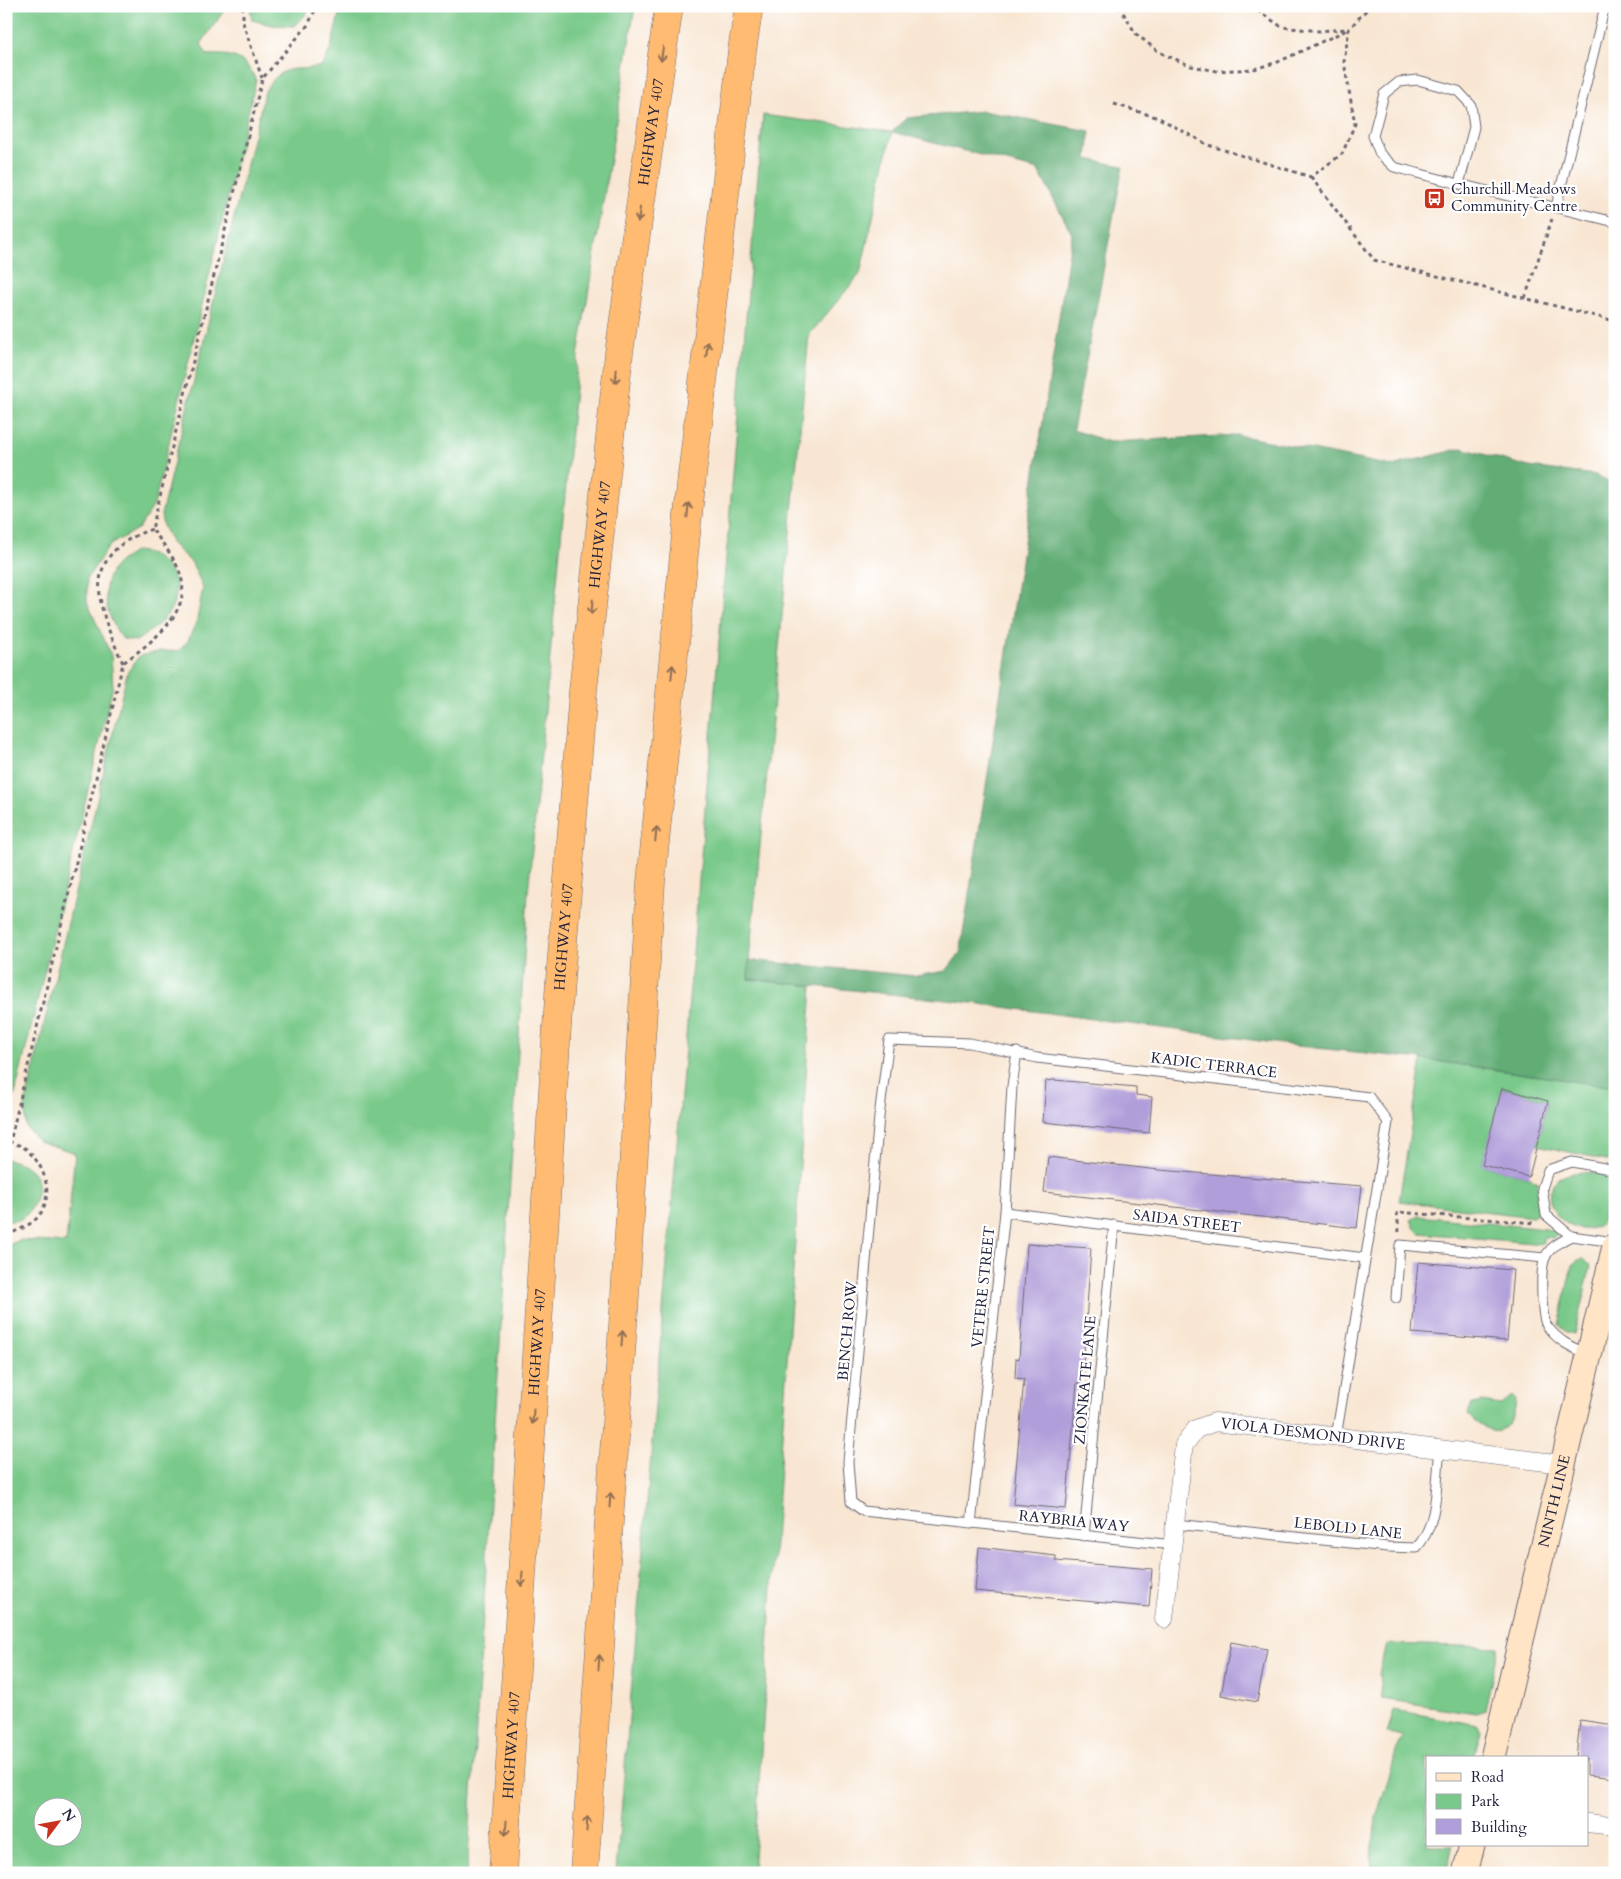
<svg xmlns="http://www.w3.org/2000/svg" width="1621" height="1879" font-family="Cardo,serif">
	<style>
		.green { fill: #79c98a; stroke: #4e7662; fill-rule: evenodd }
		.forest { fill: #62ad76; stroke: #426858 }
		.building { fill: #b09eda }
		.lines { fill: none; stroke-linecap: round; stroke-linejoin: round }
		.lane-casing { stroke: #6d6770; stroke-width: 11 }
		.street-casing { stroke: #6d6770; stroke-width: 19 }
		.secondary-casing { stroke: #6d6770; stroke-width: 27 }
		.highway-casing { stroke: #6d6770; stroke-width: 29 }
		.path { stroke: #6d6770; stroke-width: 3; stroke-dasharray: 4 4; stroke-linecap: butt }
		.lane { stroke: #fff; stroke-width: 9 }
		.street { stroke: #fff; stroke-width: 18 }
		.secondary { stroke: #ffe4c6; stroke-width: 25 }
		.highway { stroke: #ffbb71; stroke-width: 28 }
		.oneway { stroke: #906e56 }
		.labels { text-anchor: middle; stroke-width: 4.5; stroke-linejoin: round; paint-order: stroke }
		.street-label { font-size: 15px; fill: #22223b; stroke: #fff }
		.poi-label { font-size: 15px; fill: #22223b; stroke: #fff; text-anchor: start }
	</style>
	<rect width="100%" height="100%" fill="#fff"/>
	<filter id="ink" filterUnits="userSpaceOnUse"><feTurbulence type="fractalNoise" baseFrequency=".02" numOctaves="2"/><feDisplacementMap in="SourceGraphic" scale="10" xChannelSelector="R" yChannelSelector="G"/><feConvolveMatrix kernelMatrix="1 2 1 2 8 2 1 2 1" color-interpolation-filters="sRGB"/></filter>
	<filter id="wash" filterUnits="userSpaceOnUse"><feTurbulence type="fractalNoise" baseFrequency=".0096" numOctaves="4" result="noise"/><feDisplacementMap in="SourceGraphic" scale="20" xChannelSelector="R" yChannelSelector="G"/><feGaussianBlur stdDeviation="1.12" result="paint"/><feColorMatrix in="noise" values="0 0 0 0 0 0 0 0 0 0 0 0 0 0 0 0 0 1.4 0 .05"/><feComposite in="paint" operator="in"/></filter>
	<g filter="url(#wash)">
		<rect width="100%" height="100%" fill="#f8e6d2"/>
		<g class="green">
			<path d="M6,6h221l-26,38 6,11c26,-1 37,1 49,25l-102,425 -15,23 -29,17 -23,33v24l24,53 2,31 -103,429 -4,3z"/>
			<path d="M250,6h59l-2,7 -12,13 -23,-1 -20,-5z"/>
			<path d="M341,6h294l-57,350 -50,537 -61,980h-461v-627l14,-6 46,3 9,-90 -37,-12 -12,-14 -1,-22 102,-432 12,-17 23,-5h17l9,-10 9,-21 6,-33 -11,-24 -20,-19 -9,-18 -2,-11 104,-424c19,-30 27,-18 57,-25l9,-18zM72,1806v30h-30v-30z"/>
			<path d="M763,115l129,17 -32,142 -51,61 -60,625 -1,19 64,7 -59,887h-137z"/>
			<path d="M135,551c30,2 54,33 34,61 -9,13 -21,21 -33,29l-13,-2c-16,-19 -26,-53 -7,-74 4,-5 13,-9 19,-14z"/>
			<path d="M1422,1059l193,28v75l-78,-17 11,-44 -45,-13 -21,77 47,12 9,5 -1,31 -4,4 -134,-16z"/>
			<path d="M6,1159c9,2 22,6 28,14 9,14 0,42 -16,47 -3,1 -8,1 -12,1z"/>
			<path d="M1584,1172l17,2 11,6 -11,44c-37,25 -86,-49 -17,-52z"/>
			<path d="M1418,1216l128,13 15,4 -8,5 -10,-1v7l-123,-11 -5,-4 -4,-9z"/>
			<path d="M1584,1259l7,7 -17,68 -7,-2 -8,-7 13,-60 6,-5z"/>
			<path d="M1512,1396l4,4c-3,36 -25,39 -48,15l2,-10 11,-3 20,3z"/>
			<path d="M1386,1644l113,3 -14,63 -9,3 -94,-14 -3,-25z"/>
			<path d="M1394,1710l84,15 3,5 -7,28h-47v87h26l-7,28h-46l-29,-6 5,-50 26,-81 -15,-3z"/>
		</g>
		<path class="forest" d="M983,111l107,20 -3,28 36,7 -50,264 37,12 128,-7 154,31 70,-18 67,19 67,8 19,9v603l-193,-28 -125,-13 -333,-44 -216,-23 1,-19 167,16 30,-5 14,-18 112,-719 -34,-64 -146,-38 14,-14z"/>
		<g id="blocks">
			<g class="building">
				<path d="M1054,1080l82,7v8l16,2 -3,36 -106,-11 3,-41z"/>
				<path d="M1502,1088l46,13 -19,76 -47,-12z"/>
				<path d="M1048,1157l111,13 203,16 -5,42 -313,-36z"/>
				<path d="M1027,1244l64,4 -9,135h-5l-11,126 -53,-5 11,-125 -9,-1 1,-20 3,1z"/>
				<path d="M1418,1262l95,8 -6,71 -95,-8z"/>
				<path d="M979,1547l77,9v5l96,8 -3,38 -174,-16z"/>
				<path d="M1231,1642l36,7 -10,53 -36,-7z"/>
				<path d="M1580,1720l35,5v53l-28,-3v-17h-11z"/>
			</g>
		</g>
	</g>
	<g filter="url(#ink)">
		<use href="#blocks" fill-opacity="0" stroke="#6d6770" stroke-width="1"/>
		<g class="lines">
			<defs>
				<g id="lane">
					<path d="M1459,184l15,-57 -3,-22 -13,-14 -40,-11 -19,2 -15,12 -11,42 7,18 14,13 65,17 49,12 107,26"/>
					<path d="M1556,207l49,-201"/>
					<path d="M1615,1170l-43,-8 -24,8 -6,18 4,27 25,21 44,6"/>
					<path d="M1005,1212l360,46"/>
					<path d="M1571,1236c-9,5 -22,11 -26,22 -5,11 -4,58 2,68 11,15 24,21 40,28"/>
					<path d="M1396,1298l4,-53 145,13"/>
					<path d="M971,1524l34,-312 7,-126 5,-34"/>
					<path d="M1175,1524l213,23 28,1c23,-23 20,-68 24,-99"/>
					<path d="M1084,1536l30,-311"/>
					<path d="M1173,1545l-310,-34 -12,-9 -3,-40 31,-345 10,-77 81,3 67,15 332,39 19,25 -52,315"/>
				</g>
				<g id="street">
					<path id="s1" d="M1164,1619l20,-174 12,-16 19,-7 348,42"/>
					<path d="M1587,1823l28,3"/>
				</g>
				<g id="secondary">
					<path id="s2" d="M1493,1758l122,-512"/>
					<path d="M1465,1873l7,-28"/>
				</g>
				<g id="highway">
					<path id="s3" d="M503,1873l57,-893 23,-289 36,-338 50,-347"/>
					<path d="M584,1873l40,-562 27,-429 41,-407 50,-424 7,-45"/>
				</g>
			</defs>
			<use href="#lane" class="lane-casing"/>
			<use href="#street" class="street-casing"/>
			<use href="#secondary" class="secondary-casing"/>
			<use href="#highway" class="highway-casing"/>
			<g class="path">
				<path d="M243,6v17l19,55"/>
				<path d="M1119,6l17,28 23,18 32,14 26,5 37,-2 24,-7 71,-33"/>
				<path d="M1251,6l31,21 37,4 27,-2"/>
				<path d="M1114,104l45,14 49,27 103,32 31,-23 13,-30 -11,-62 5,-33 21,-23"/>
				<path d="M1311,177l63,83 241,61"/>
				<path d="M1525,298l27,-79"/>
				<path d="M123,663c-26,-56 -46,-108 29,-134"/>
				<path d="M1399,1232l-2,-20 138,11"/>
				<path d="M6,1235c11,-4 23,-9 31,-17 18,-20 9,-51 -9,-67 -4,-5 -12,-7 -18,-9l113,-479c31,-23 77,-55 53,-99 -6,-12 -16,-24 -24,-35l110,-450 46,-54 9,-19"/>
			</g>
			<use href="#lane" class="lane"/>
			<use href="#street" class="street"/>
			<use href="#secondary" class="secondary"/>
			<use href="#highway" class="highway"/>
		</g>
		<defs><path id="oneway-shaft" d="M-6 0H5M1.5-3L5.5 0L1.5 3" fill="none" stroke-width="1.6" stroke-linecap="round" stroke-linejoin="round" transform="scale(1.25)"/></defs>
		<g class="oneway">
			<use href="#oneway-shaft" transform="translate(662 54) rotate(98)"/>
			<use href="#oneway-shaft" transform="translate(639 215) rotate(98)"/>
			<use href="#oneway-shaft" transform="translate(707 349) rotate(-83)"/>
			<use href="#oneway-shaft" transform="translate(616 376) rotate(96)"/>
			<use href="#oneway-shaft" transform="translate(688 510) rotate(-84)"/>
			<use href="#oneway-shaft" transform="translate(592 607) rotate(96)"/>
			<use href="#oneway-shaft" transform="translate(672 672) rotate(-84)"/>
			<use href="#oneway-shaft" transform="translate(656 834) rotate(-84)"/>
			<use href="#oneway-shaft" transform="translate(622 1338) rotate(-86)"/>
			<use href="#oneway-shaft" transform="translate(533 1417) rotate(94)"/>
			<use href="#oneway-shaft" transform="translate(610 1500) rotate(-86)"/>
			<use href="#oneway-shaft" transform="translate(522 1579) rotate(94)"/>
			<use href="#oneway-shaft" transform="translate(599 1662) rotate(-86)"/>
			<use href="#oneway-shaft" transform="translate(587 1824) rotate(-86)"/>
			<use href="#oneway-shaft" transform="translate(506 1828) rotate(94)"/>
		</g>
	</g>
	<defs>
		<symbol id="bus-square" viewBox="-11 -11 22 22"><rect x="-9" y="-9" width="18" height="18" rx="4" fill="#c8321e" stroke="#fff"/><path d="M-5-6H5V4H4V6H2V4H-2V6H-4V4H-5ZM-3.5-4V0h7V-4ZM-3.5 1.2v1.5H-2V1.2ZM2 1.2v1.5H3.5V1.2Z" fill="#fff"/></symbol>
	</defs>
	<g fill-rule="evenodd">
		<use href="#bus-square" x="1422" y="186" width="25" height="25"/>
	</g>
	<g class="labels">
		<g class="street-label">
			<text dy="5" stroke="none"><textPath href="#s3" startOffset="1748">HIGHWAY 407</textPath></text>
			<text dy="5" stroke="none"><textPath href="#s3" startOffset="1342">HIGHWAY 407</textPath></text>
			<text dy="5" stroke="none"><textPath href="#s3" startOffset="938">HIGHWAY 407</textPath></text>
			<text transform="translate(1214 1065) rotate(7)" y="5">KADIC TERRACE</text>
			<text transform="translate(1187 1221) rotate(7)" y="5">SAIDA STREET</text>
			<text transform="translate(983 1287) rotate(-84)" y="5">VETERE STREET</text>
			<text transform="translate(847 1331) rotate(-85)" y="5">BENCH ROW</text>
			<text dy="5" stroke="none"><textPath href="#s3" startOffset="532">HIGHWAY 407</textPath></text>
			<text transform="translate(1085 1380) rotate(-85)" y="5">ZIONKATE LANE</text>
			<text dy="5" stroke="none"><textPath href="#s1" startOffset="314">VIOLA DESMOND DRIVE</textPath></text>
			<text dy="5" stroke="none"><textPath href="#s2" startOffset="264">NINTH LINE</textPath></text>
			<text transform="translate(1074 1521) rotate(6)" y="5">RAYBRIA WAY</text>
			<text transform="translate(1348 1528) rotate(6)" y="5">LEBOLD LANE</text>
			<text dy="5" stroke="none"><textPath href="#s3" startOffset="128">HIGHWAY 407</textPath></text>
		</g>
		<g class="poi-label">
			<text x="1451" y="194">Churchill Meadows<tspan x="1451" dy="17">Community Centre</tspan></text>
		</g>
	</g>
	<rect width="1621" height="1879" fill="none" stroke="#fff" stroke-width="25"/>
	<rect x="1426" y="1756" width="162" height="90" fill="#ffffff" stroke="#a7a7b1"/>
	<rect x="1436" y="1773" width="25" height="8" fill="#ffe4c6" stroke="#a7a7b1"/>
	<text x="1471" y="1782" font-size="15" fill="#22223b">Road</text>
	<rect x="1436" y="1794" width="25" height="15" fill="#79c98a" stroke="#a7a7b1"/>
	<text x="1471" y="1806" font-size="15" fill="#22223b">Park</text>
	<rect x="1436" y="1819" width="25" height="15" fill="#b09eda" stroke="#a7a7b1"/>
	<text x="1471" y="1832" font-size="15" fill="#22223b">Building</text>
	<g transform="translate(58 1822) rotate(58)"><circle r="24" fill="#ffffff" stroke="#a7a7b1"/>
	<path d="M0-4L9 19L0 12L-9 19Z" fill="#c8321e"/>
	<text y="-8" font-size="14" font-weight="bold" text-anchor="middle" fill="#22223b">N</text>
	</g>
</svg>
